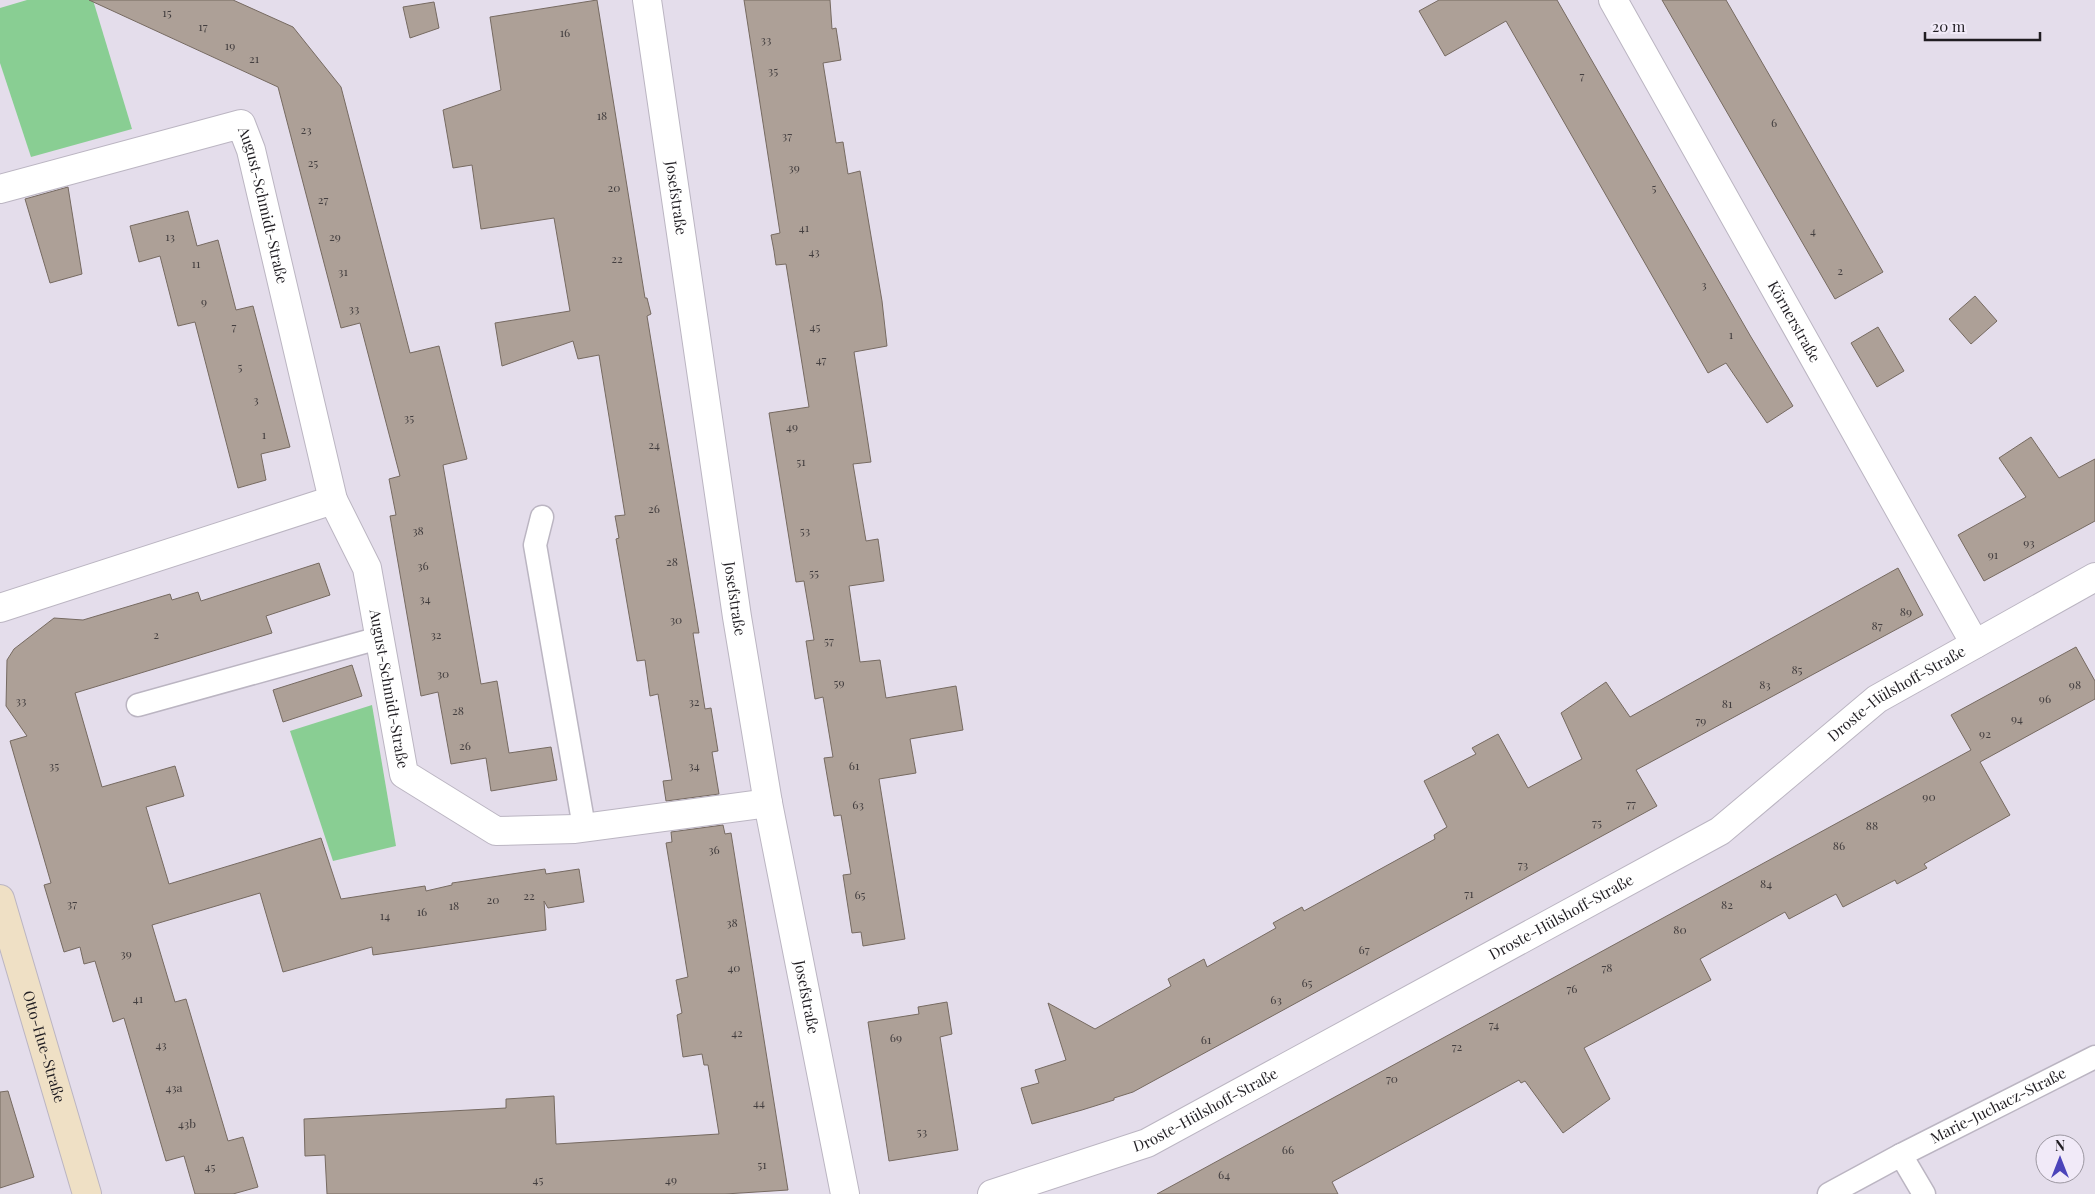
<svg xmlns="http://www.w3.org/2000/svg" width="2095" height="1194" font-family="'Playfair Display',serif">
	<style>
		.green { fill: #89ce93 }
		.building { fill: #ada097; stroke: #766a61 }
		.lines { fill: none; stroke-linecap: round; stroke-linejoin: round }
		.lane-casing { stroke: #bbb5c2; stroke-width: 25 }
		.street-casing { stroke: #bbb5c2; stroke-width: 30 }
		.secondary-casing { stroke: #bbb5c2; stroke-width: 30 }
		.lane { stroke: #fff; stroke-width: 22 }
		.street { stroke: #fff; stroke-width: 28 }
		.secondary { stroke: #efe0c5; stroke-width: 28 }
		.labels { text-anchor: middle; stroke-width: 5; stroke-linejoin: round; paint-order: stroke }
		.number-label { font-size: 12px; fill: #433e3f }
		.street-label { font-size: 15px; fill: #201d22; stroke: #f1eaf8 }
	</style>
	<rect width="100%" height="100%" fill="#e4ddeb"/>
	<g class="green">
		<path d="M27,0h66l39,129 -101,28 -31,-94v-55z"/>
		<path d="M372,705l24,141 -63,15 -43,-130z"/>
	</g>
	<g class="building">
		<path d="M89,0h144l60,27 48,60 69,266 29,-7 28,113 -24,6 38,219 16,-3 12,72 42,-6 6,33 -66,11 -5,-33 -35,6 -13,-72 -17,4 -31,-180 6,-1 -7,-36 11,-3 -40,-153 -19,5 -63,-241z"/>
		<path d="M597,0l48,298h2l4,16 -4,2 52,317h-6l12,76 6,-1 7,43 -6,1 7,42 -53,7 -3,-20 9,-1 -14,-86 -8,2 -5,-36 -8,1 -21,-122 3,-1 -4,-22 10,-1 -26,-160 -21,4 -5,-18 -71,25 -7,-43 75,-12 -16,-93 -73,11 -9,-64 -19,3 -10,-58 58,-20 -11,-73z"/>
		<path d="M744,0h86l2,29 4,-1 5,32 -18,3 13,80 7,-1 5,32 12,-3 22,130 5,45 -33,6 17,110 -18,2 13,77 12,-2 6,42 -35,5 11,76 20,-2 6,38 70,-12 7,44 -53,9 6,34 -37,6 26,160 -42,7 -2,-14 -9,1 -9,-58 8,-1 -10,-59 -7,1 -10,-58 9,-1 -10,-60 -8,2 -9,-58 8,-1 -10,-59 -8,1 -27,-169 40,-6 -23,-143 -10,1 -2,-14 -3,-16 9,-2z"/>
		<path d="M1439,0h118l194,337 42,69 -26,17 -41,-60 -18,10 -202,-352 -61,35 -26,-45z"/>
		<path d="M1662,0h64l157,272 -48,27z"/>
		<path d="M434,2l5,26 -29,10 -7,-31z"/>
		<path d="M68,187l14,87 -32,9 -25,-84z"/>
		<path d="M188,211l9,35 21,-6 18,70 17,-4 37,141 -29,7 5,26 -28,8 -43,-166 -17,4 -18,-70 -21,6 -9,-36z"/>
		<path d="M1975,296l22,25 -26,23 -22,-25z"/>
		<path d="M1878,327l26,44 -27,16 -26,-44z"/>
		<path d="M2031,437l28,41 36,-19v62l-111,60 -26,-46 68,-38 -27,-39z"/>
		<path d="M319,563l11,32 -64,21 6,17 -197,60 27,94 73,-21 9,30 -38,11 23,77 152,-46 20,61 84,-13 1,5 26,-6v-2l93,-14 1,5 33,-5 5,33 -36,6 -4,-7 2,29 -173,25 -1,-8 -89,25 -23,-79 -108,32 23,77 11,-3 42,142 15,-4 15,50 -25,7h-38l-11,-38 -18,5 -42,-143 -11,4 -18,-61 -11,3 -4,-17 -16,5 -20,-67 7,-2 -41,-142 17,-5 -21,-30 1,-46 7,-11 40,-31 29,2 87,-26 2,6 26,-8 3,9z"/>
		<path d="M1898,568l25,47 -287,155 21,36 -524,286 -19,6v2l-32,10 -50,14 -11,-36 18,-5 -4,-13 31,-10 -18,-57 47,26 76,-43 -3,-7 36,-20 3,8 69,-39 -3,-5 29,-16 2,4 131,-72 -1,-4 13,-8 -23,-46 52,-27 -4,-6 26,-14 30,54 54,-29 -21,-46 45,-31 24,35z"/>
		<path d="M2076,647l19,34v18l-115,63 30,53 -86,49 3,4 -30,16 -2,-4 -52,27 -7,-13 -47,25 -4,-7 -85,47 11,21 -127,68 26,51 -47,34 -38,-52 -4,2 -2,-3 -187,102 6,12h-181l814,-444 -20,-35z"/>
		<path d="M352,665l10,31 -79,26 -10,-32z"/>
		<path d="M723,825l2,9 6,-1 57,357 -63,4h-398l-2,-39 -20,1 -1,-37 202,-11v-9l48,-3 2,48 163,-10 -11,-69h-4l-2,-11 -19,3 -6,-42 5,-2 -6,-33 12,-3 -22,-134 6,-1 -1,-10z"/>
		<path d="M947,1002l5,32 -12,3 18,113 -69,11 -21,-139 51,-8 -1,-7z"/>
		<path d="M8,1091l26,86 -34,11v-96z"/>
	</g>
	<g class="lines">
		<defs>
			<g id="lane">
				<path d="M542,517l-7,28 49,282"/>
				<path d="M138,705l241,-67"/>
				<path id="s1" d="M1901,1155l194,-98"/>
				<path d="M1829,1194l72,-39 23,39"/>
			</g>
			<g id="street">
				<path id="s2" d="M647,0l90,617 31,186 77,391"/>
				<path id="s3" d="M1613,0l362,644"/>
				<path id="s4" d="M0,189l241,-65 10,26 82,350 -333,108"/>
				<path id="s5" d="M333,500l34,68 37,206 92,57 79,-2 193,-26"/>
				<path id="s6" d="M992,1194l155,-51 573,-312 157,-132 218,-122"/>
			</g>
			<g id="secondary">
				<path id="s7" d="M0,899l87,295"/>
			</g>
		</defs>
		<use href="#lane" class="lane-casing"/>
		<use href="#street" class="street-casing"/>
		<use href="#secondary" class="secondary-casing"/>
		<use href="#lane" class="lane"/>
		<use href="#street" class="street"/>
		<use href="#secondary" class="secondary"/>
	</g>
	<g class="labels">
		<g class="number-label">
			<text x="167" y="17">15</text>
			<text x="203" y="31">17</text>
			<text x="565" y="37">16</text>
			<text x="766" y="44">33</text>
			<text x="230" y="50">19</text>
			<text x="254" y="63">21</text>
			<text x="773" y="75">35</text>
			<text x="1582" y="80">7</text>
			<text x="602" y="120">18</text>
			<text x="1774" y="127">6</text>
			<text x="306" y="134">23</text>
			<text x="787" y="140">37</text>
			<text x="313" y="167">25</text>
			<text x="794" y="172">39</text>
			<text x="614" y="192">20</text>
			<text x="1654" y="192">5</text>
			<text x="323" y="204">27</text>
			<text x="804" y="232">41</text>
			<text x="1813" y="235">4</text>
			<text x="170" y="241">13</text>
			<text x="335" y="241">29</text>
			<text x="814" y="256">43</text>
			<text x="617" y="263">22</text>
			<text x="196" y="268">11</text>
			<text x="1840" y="275">2</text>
			<text x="343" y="276">31</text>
			<text x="1704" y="289">3</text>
			<text x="204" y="306">9</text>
			<text x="354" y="313">33</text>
			<text x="234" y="331">7</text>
			<text x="815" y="331">45</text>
			<text x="1731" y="339">1</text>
			<text x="821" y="364">47</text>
			<text x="240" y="371">5</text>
			<text x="256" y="404">3</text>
			<text x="409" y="422">35</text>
			<text x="792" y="431">49</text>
			<text x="264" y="439">1</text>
			<text x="654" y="449">24</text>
			<text x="801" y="466">51</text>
			<text x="654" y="513">26</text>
			<text x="418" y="535">38</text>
			<text x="805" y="535">53</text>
			<text x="2029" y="547">93</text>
			<text x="1993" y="559">91</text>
			<text x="672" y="566">28</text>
			<text x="423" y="570">36</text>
			<text x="814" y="577">55</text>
			<text x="425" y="603">34</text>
			<text x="1906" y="616">89</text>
			<text x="676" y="624">30</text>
			<text x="1877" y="630">87</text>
			<text x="156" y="639">2</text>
			<text x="436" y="639">32</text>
			<text x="829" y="645">57</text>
			<text x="1797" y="674">85</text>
			<text x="443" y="678">30</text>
			<text x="839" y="687">59</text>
			<text x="1765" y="689">83</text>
			<text x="2075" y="689">98</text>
			<text x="2045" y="703">96</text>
			<text x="21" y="705">33</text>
			<text x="694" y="706">32</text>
			<text x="1727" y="708">81</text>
			<text x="458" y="715">28</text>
			<text x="2017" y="723">94</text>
			<text x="1701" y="725">79</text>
			<text x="1985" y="738">92</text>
			<text x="465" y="750">26</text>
			<text x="54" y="770">35</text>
			<text x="694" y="770">34</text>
			<text x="854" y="770">61</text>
			<text x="1929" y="801">90</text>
			<text x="1631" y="808">77</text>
			<text x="858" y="809">63</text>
			<text x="1597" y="827">75</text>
			<text x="1872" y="830">88</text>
			<text x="1839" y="850">86</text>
			<text x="714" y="854">36</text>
			<text x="1523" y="869">73</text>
			<text x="1766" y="888">84</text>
			<text x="1469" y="898">71</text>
			<text x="860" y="899">65</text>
			<text x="529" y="900">22</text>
			<text x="493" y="904">20</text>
			<text x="72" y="908">37</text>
			<text x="1727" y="909">82</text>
			<text x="454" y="910">18</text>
			<text x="422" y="916">16</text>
			<text x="385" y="920">14</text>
			<text x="732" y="927">38</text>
			<text x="1680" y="934">80</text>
			<text x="1364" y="954">67</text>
			<text x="126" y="958">39</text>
			<text x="734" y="972">40</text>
			<text x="1607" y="972">78</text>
			<text x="1307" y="987">65</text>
			<text x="1572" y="993">76</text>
			<text x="138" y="1003">41</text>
			<text x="1276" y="1004">63</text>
			<text x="1494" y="1029">74</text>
			<text x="737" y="1037">42</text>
			<text x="896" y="1042">69</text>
			<text x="1206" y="1044">61</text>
			<text x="161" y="1049">43</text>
			<text x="1457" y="1051">72</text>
			<text x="1392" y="1083">70</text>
			<text x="174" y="1092">43a</text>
			<text x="759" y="1107">44</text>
			<text x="187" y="1128">43b</text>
			<text x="922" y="1136">53</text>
			<text x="1288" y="1154">66</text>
			<text x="762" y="1169">51</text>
			<text x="210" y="1171">45</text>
			<text x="1224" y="1179">64</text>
			<text x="538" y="1184">45</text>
			<text x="671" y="1184">49</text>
		</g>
		<g class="street-label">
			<text dy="5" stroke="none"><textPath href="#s2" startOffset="200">Josefstraße</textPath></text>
			<text dy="5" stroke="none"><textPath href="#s4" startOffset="334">August-Schmidt-Straße</textPath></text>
			<text dy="5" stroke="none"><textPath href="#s3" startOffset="369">Körnerstraße</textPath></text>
			<text dy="5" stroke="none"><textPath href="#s2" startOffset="605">Josefstraße</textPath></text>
			<text dy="5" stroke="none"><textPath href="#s5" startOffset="199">August-Schmidt-Straße</textPath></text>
			<text dy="5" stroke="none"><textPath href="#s6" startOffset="1040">Droste-Hülshoff-Straße</textPath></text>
			<text dy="5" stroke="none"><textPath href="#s6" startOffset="635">Droste-Hülshoff-Straße</textPath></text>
			<text dy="5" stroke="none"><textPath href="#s2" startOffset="1010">Josefstraße</textPath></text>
			<text dy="5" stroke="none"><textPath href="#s7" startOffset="154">Otto-Hue-Straße</textPath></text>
			<text dy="5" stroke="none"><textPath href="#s1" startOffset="109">Marie-Juchacz-Straße</textPath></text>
			<text dy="5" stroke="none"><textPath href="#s6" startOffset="230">Droste-Hülshoff-Straße</textPath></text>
		</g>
	</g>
	<g transform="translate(2060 1159)"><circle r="24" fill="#f1eaf8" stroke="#9d98a2"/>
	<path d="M0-4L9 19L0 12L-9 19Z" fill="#4c44ba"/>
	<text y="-8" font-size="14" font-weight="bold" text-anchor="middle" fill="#201d22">N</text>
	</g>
	<path d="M1925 32v8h115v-8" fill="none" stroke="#201d22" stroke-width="2.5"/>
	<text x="1932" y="32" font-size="15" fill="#201d22" stroke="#f1eaf8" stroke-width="4" paint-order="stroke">20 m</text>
</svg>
